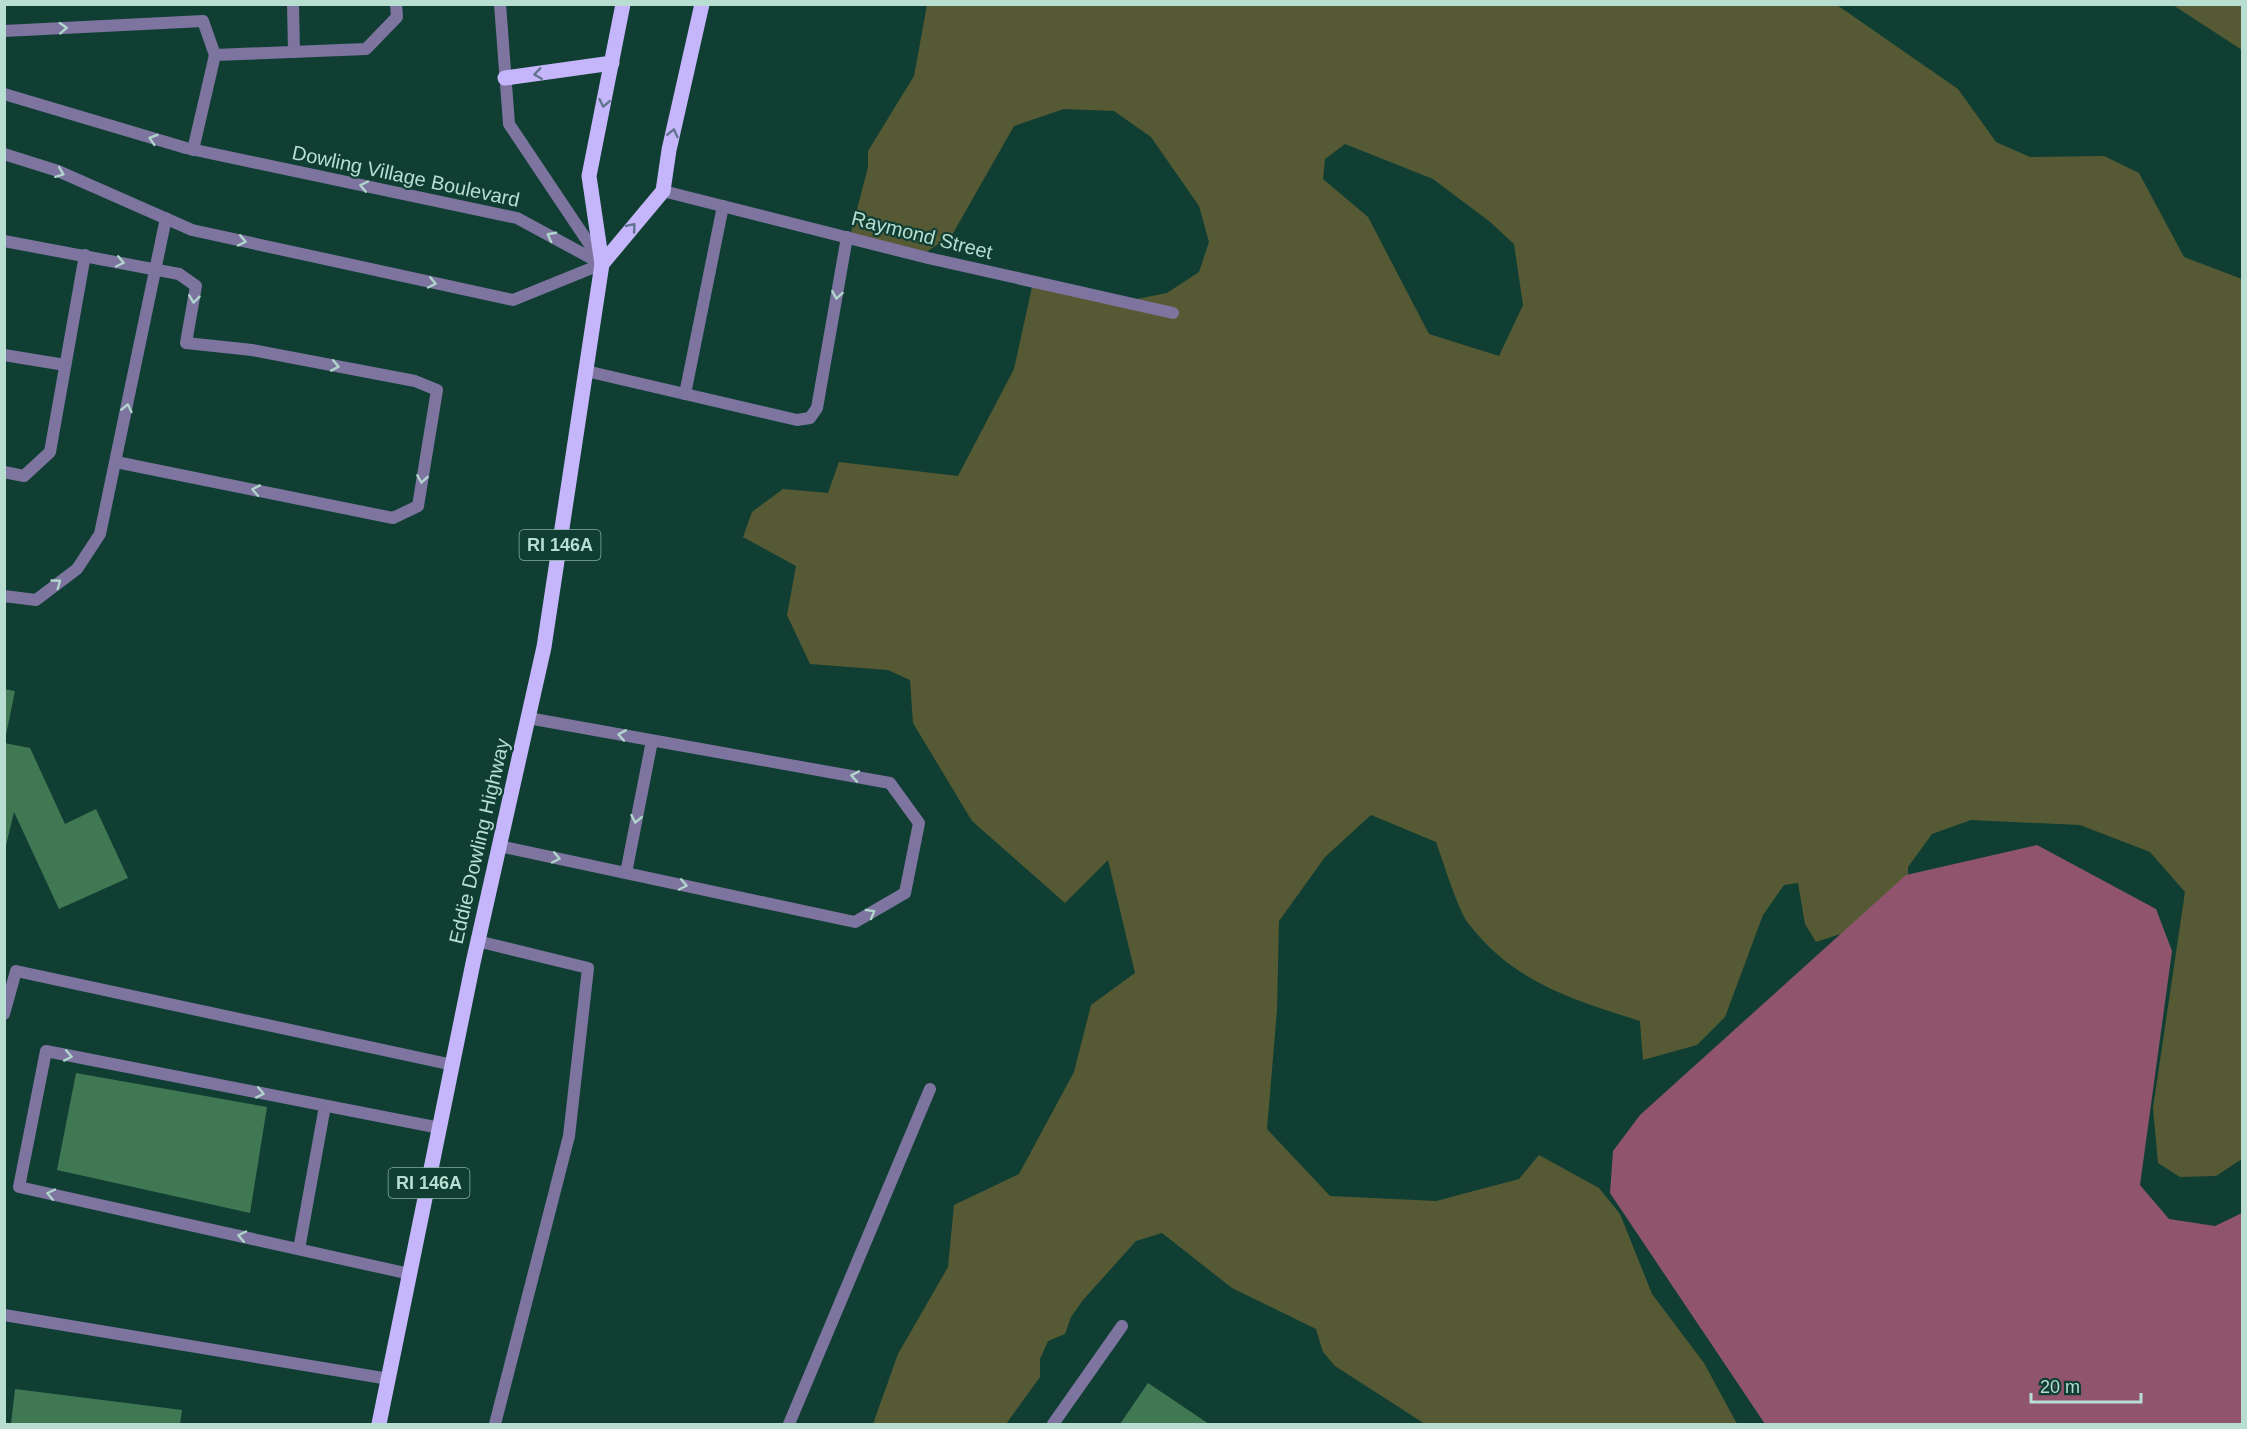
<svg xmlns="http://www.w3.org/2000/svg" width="2247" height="1429" font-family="Helvetica,sans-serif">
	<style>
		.green { fill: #565a34; fill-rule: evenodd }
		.water { fill: #90556d }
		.building { fill: #407853 }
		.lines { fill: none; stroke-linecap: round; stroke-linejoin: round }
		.service { stroke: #7d759f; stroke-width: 12 }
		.minor { stroke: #7d759f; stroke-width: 12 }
		.primary { stroke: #c5b6fb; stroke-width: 15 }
		.oneway { stroke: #b1d4cc }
		.oneway2 { stroke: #61748d }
		.labels { text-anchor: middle; stroke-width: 4.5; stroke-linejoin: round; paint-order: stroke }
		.shield { fill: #103e33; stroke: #85aea2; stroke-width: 1.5 }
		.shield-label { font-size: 18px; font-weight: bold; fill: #b7ded1 }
		.street-label { font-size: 20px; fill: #b7ded1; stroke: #103e33 }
	</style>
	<rect width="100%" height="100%" fill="#103e33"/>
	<g class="green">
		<path d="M927,5h910l121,84 38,53 34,15 74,-1 35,17 45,84 58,22v880l-26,17 -36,1 -22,-14 -5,-55 32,-216 -35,-40 -70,-27 -109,-5 -39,14 -24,33v30l-22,22 -70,23 -11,-18 -7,-41 -14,2 -21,30 -38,102 -28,28 -54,15 -3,-39c-68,-22 -126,-38 -172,-98 -10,-13 -25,-62 -32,-81l-65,-27 -46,42 -46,64 -2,89 -10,119 63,67 106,5 83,-22 20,-24 60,33 21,26 32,80 52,69 33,61h-312l-90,-58 -12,-14 -7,-23 -84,-41 -70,-55 -26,8 -53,59 -12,17 -6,17 -17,7 -8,18v18l-34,47h-133l25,-70 50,-87 6,-62 65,-31 55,-102 17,-67 44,-32 -27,-113 -43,43 -93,-82 -59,-98 -3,-43 -22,-10 -78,-6 -23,-49 9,-49 -53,-29 9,-25 31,-23 45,4 11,-31 119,14 56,-107 18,-82 85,18 10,-4 40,-8 32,-21 10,-30 -10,-36 -48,-69 -37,-26 -50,-2 -50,17 -62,109 -33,22 -69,-21 18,-69v-16l46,-75zM1345,144l88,35 56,42 25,23 9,61 -24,51 -70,-22 -61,-117 -45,-38 2,-20z"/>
		<path d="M2173,5h69v45z"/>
	</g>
	<path class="water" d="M2037,845l119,64 16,42 -32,234 29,34 46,7 27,-13v211h-477l-155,-231 3,-42 27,-36 266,-240z"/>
	<g class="building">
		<path d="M4,689l11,2 -9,44 -2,-1z"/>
		<path d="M4,743l26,5 35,76 31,-15 32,69 -69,31 -45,-97 -10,42z"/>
		<path d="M76,1073l191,34 -17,106 -193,-43z"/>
		<path d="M1148,1383l61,41h-89z"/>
		<path d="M15,1389l167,21 -2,14h-169z"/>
	</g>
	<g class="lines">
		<g class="service">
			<path d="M293,4l1,48"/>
			<path d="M4,31l199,-10 12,34"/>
			<path d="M193,150l22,-95 151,-6 31,-32 -1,-13"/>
			<path d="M4,241l175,33 17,12 -10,57 66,7 163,31 22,9 -19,116 -25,12 -277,-56"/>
			<path d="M4,355l61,10"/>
			<path d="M586,371l99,23 38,-188"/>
			<path d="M685,394l112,26 13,-2 7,-10 30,-171"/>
			<path d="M4,472l20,4 26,-24 35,-197"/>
			<path d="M4,596l32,4 41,-31 23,-35 66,-316"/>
			<path d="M499,846l356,76 50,-29 14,-70 -29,-40 -362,-65"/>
			<path d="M626,873l26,-132"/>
			<path d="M477,941l111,27 -19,168 -74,288"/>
			<path d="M4,1014l12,-43 437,94"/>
			<path d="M299,1249l26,-143"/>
			<path d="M410,1274l-391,-87 27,-136 394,77"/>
			<path d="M4,1315l385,64"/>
			<path d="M789,1424l141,-335"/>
			<path d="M1053,1424l69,-98"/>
		</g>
		<g class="minor">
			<path d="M500,4l9,120 91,136"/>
			<path d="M4,94l182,54 331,70 85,46"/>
			<path d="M4,154l54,17 134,59 321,70 89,-36"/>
			<path d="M663,191l265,67 245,55"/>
		</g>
		<g class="primary">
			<path d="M505,78l107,-15"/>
			<path d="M602,264l61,-73 6,-41 33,-146"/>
			<path d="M379,1424l94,-461 71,-316 58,-383 -13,-88 34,-172"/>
		</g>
	</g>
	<defs><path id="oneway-chevron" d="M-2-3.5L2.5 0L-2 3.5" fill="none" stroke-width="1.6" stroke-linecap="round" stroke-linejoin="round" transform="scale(1.5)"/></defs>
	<g class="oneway">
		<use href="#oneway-chevron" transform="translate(63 28) rotate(-3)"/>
		<use href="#oneway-chevron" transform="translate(153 139) rotate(-163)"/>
		<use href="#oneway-chevron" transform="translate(60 173) rotate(21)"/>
		<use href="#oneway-chevron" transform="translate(364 186) rotate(-168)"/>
		<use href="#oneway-chevron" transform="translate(551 236) rotate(-152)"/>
		<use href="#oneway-chevron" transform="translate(242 241) rotate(12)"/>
		<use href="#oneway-chevron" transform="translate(120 262) rotate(12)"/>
		<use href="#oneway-chevron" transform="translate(432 283) rotate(12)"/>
		<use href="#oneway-chevron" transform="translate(837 295) rotate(100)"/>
		<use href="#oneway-chevron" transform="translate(194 299) rotate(97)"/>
		<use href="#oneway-chevron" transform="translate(335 366) rotate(11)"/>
		<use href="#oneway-chevron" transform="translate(127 408) rotate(-78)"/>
		<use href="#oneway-chevron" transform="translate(422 479) rotate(99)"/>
		<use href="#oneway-chevron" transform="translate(256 490) rotate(-169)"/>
		<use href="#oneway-chevron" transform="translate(57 583) rotate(-36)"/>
		<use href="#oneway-chevron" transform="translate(622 735) rotate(-170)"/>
		<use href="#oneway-chevron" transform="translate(855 776) rotate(-170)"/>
		<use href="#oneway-chevron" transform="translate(636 819) rotate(101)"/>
		<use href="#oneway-chevron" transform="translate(556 858) rotate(12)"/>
		<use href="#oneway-chevron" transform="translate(683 885) rotate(12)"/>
		<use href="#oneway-chevron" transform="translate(871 913) rotate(-30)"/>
		<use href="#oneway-chevron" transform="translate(68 1056) rotate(11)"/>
		<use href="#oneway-chevron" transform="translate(260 1093) rotate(11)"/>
		<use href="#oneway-chevron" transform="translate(51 1194) rotate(-168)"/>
		<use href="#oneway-chevron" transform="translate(242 1236) rotate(-168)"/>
	</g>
	<g class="oneway2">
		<use href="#oneway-chevron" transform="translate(538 74) rotate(172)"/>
		<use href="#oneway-chevron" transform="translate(604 103) rotate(101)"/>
		<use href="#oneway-chevron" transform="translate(673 133) rotate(-77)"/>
		<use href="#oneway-chevron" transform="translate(632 227) rotate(-50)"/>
	</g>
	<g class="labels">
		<g class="shield">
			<rect x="519.5" y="530" width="81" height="30" rx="4.5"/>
			<rect x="388.5" y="1168" width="81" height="30" rx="4.5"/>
		</g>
		<g class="shield-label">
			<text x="560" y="551">RI 146A</text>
			<text x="429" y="1189">RI 146A</text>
		</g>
		<g class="street-label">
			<text transform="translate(406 176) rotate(12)" y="7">Dowling Village Boulevard</text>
			<text transform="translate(922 235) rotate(14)" y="7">Raymond Street</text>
			<text transform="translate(479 841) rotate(-77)" y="7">Eddie Dowling Highway</text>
		</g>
	</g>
	<rect width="2247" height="1429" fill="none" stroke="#b7ded1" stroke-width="12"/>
	<path d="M2031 1393v9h110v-9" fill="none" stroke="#b7ded1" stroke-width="3"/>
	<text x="2040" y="1393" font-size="18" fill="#b7ded1" stroke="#103e33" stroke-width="4.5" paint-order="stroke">20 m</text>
</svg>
